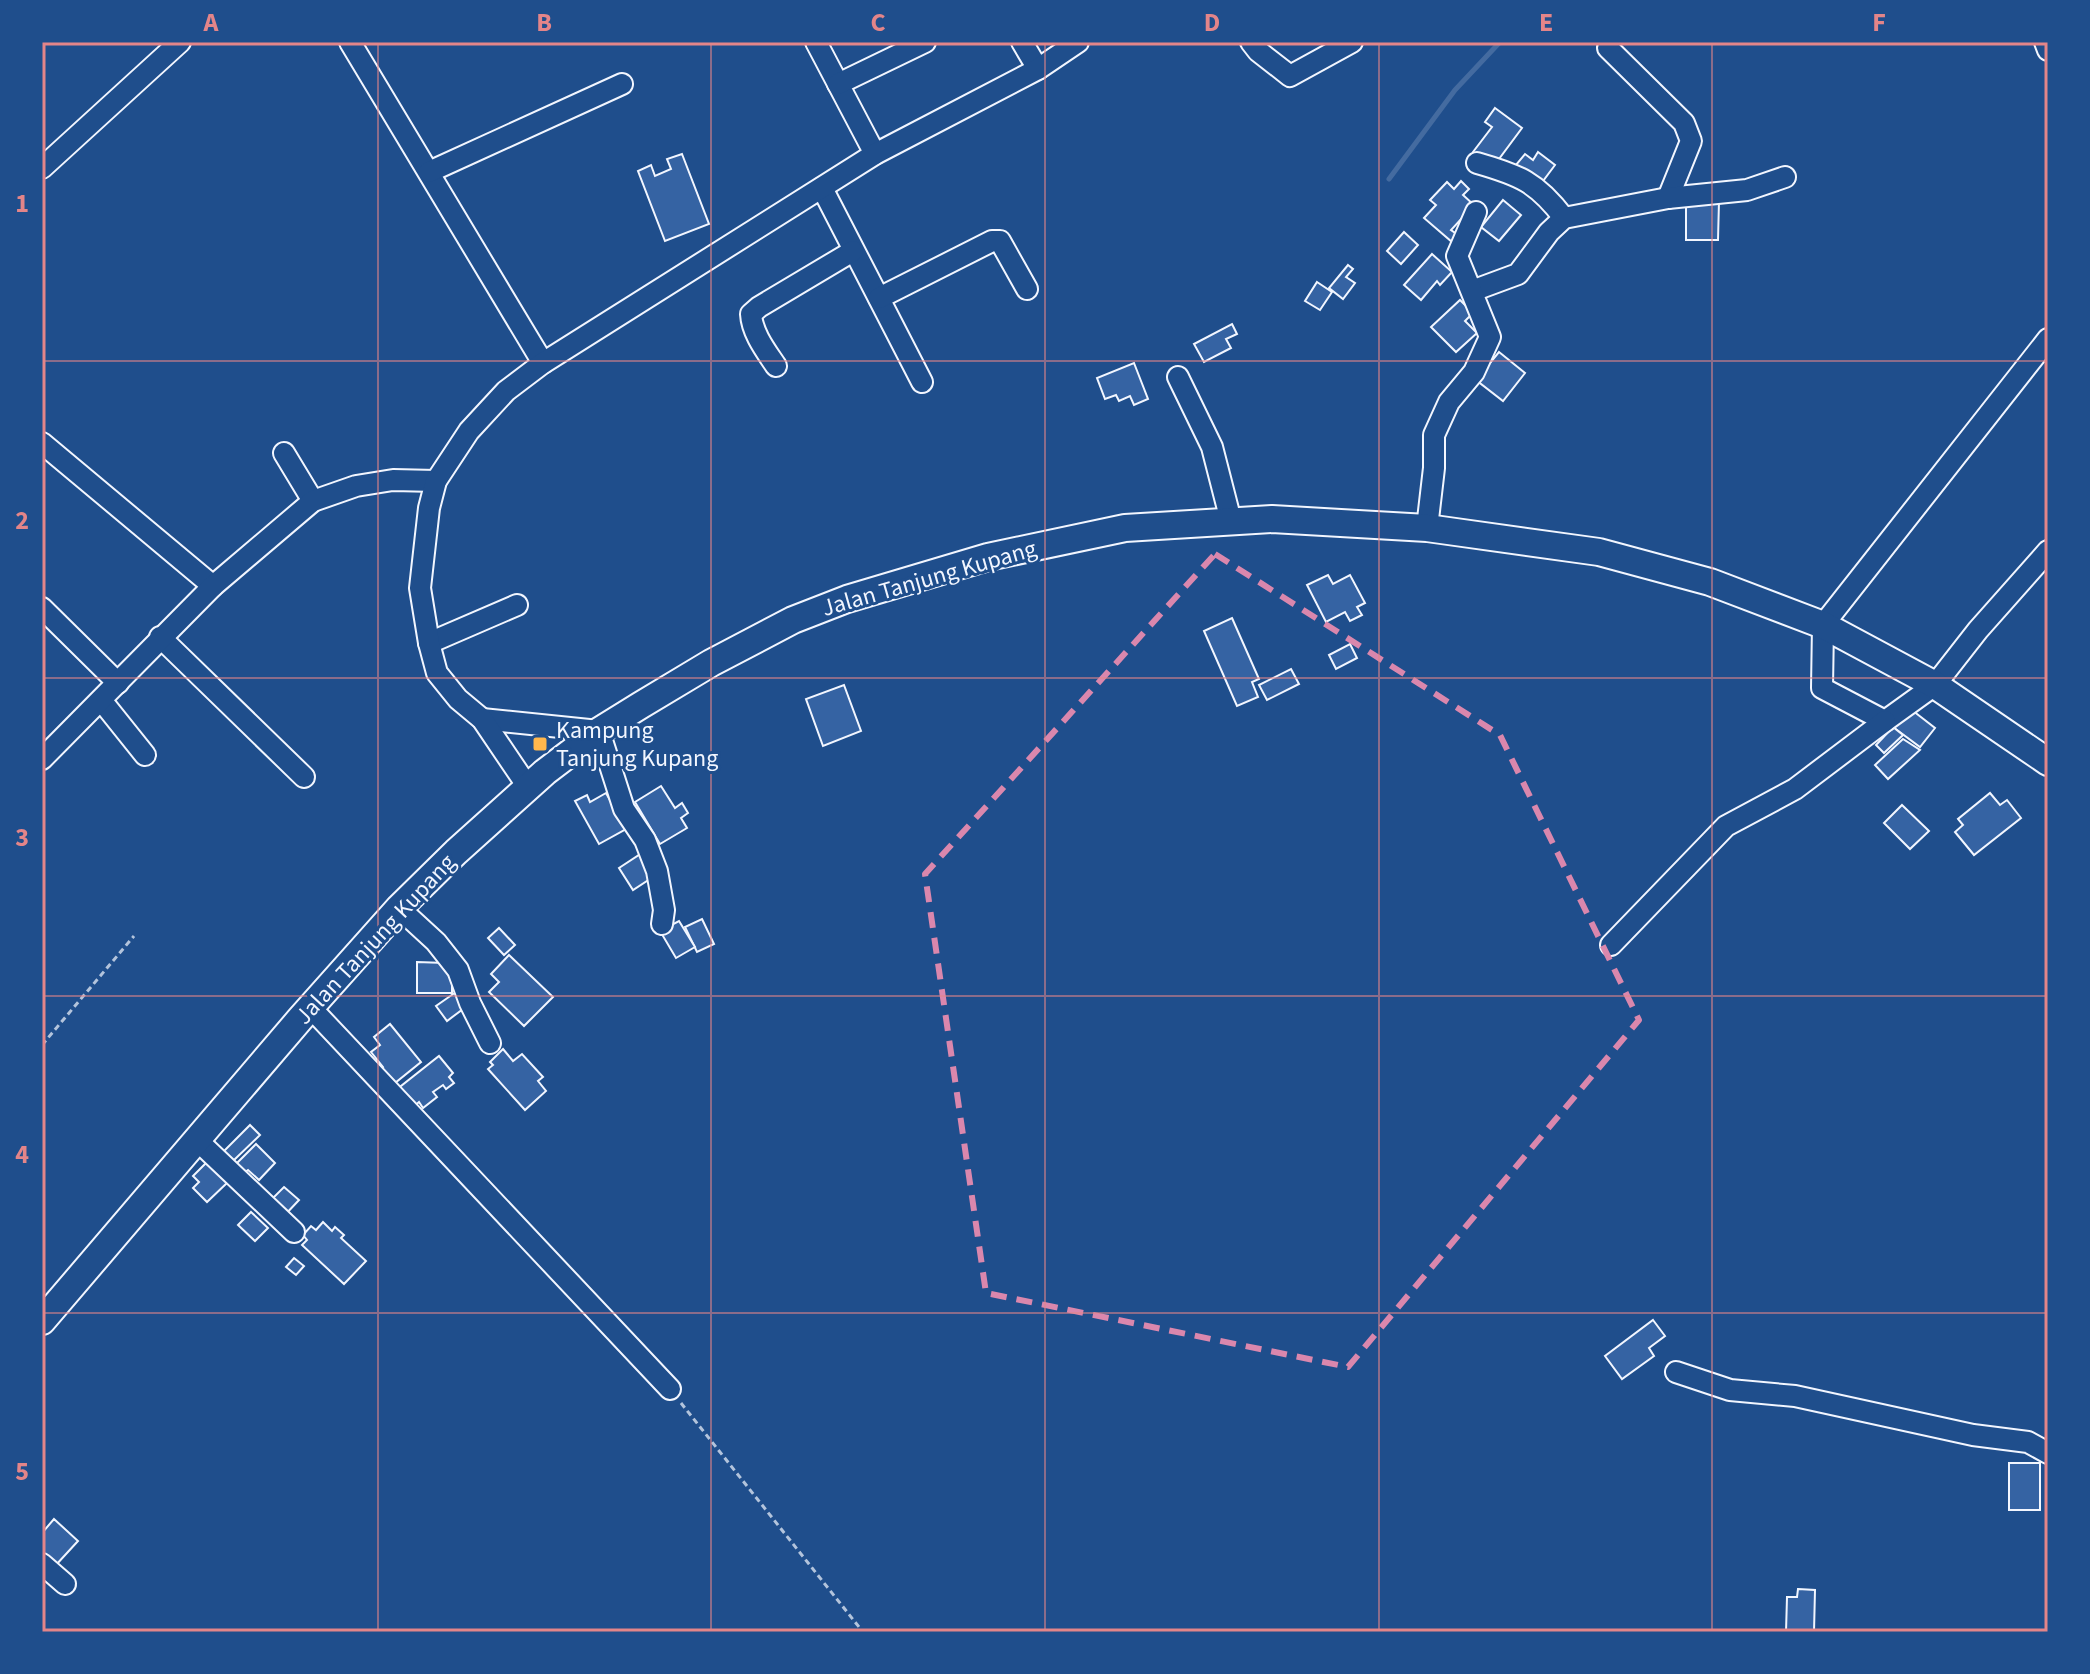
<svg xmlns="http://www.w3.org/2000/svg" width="2090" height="1674" font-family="'Source Sans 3',sans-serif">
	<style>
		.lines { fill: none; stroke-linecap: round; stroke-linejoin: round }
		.stream { stroke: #446ba0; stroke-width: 5 }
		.building { fill: #3563a3; stroke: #f2f6ff; stroke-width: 2 }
		.minor-casing { stroke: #f2f6ff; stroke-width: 24 }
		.major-casing { stroke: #f2f6ff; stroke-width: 30 }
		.path { stroke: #b3c4dc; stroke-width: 3; stroke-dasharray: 6 4; stroke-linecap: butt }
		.minor { stroke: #1f4e8c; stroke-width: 20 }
		.major { stroke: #1f4e8c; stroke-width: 26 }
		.marked { fill: none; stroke: #da87ad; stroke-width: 6; stroke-dasharray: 16 10; stroke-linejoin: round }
		.grid { fill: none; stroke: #e38589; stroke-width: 2; stroke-opacity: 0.55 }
		.poi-dot { fill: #ffb74d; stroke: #1f4e8c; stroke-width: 3 }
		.labels { text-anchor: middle; stroke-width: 6; stroke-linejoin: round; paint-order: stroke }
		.street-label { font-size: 24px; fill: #f2f6ff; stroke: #1f4e8c }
		.poi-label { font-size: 24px; fill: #f2f6ff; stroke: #1f4e8c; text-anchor: start }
		.neatline { fill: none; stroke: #e38589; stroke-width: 3 }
		.grid-label { font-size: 26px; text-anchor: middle; font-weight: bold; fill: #e38589 }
	</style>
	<rect width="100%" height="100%" fill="#1f4e8c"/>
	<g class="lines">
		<path class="stream" d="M1389,179l66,-89 45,-48"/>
	</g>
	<g class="building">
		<path d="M1495,108l27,20 -29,39 -20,-15 19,-25 -7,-5z"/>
		<path d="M1538,152l17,13 -15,20 -25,-19 10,-12 8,6z"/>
		<path d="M682,154l27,70 -44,17 -27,-70 13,-6 4,11 16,-7 -4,-10z"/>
		<path d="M1461,181l8,8 -6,6 11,10 -23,25 7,5 -6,7 -28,-24 12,-13 -6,-5 17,-18 7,7z"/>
		<path d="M1503,200l18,15 -22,26 -18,-14z"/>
		<path d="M1686,200l33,1 -1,39h-32z"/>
		<path d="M1404,232l14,13 -17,19 -14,-13z"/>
		<path d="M1432,254l20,18 -12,13 -3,-4 -16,19 -17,-15z"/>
		<path d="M1348,265l5,4 -7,8 9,6 -12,16 -14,-11z"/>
		<path d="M1317,282l15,10 -12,18 -15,-9z"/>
		<path d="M1460,300l13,13 -8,8 12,12 -21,19 -25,-25z"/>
		<path d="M1232,324l5,10 -11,5 5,9 -27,14 -10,-18z"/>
		<path d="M1499,352l26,21 -22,28 -27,-21z"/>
		<path d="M1134,363l14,36 -14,6 -4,-9 -11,5 -3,-6 -11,4 -8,-21z"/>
		<path d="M1328,575l5,9 17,-9 15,28 -8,4 5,8 -12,6 -5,-9 -19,10 -19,-37z"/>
		<path d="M1232,618l27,61 -7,3 6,15 -21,9 -33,-75z"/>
		<path d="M1350,644l7,14 -21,11 -7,-14z"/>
		<path d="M1291,669l8,15 -32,16 -8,-15z"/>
		<path d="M844,685l17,46 -38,15 -17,-47z"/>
		<path d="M1908,707l27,21 -15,19 -27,-20z"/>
		<path d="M1893,727l10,8 -19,18 -8,-8z"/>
		<path d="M1903,739l17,11 -32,29 -13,-14z"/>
		<path d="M661,786l14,22 7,-5 6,10 -7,5 6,10 -27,16 -25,-42z"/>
		<path d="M606,793l20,36 -27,15 -24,-43 12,-6 3,7z"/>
		<path d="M1990,793l10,12 7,-5 14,18 -47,37 -19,-23 8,-7 -5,-6z"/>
		<path d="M1902,805l27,26 -19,18 -26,-26z"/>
		<path d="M642,853l14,22 -23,15 -14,-22z"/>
		<path d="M702,919l12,25 -17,8 -12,-25z"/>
		<path d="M679,921l16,26 -19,11 -16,-27z"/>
		<path d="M499,928l16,17 -11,10 -16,-17z"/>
		<path d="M509,955l44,42 -29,29 -35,-34 10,-10 -8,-8z"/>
		<path d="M417,962l28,1v8h3l1,6h3v16h-35z"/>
		<path d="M456,992l11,14 -20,15 -11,-15z"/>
		<path d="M390,1024l31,38 -31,25 -12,-16 5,-4 -12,-15 9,-7 -6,-8z"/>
		<path d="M503,1049l10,12 9,-7 21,23 -5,4 8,10 -21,19 -37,-41 5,-4 -3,-3z"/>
		<path d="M439,1056l14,17 -4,4 5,6 -8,6 -3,-4 -10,7 4,5 -14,11 -4,-6 -8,7 -15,-19z"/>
		<path d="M250,1125l10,10 -27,26 -9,-10z"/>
		<path d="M256,1144l19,19 -16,17 -11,-10 -4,3 -9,-8z"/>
		<path d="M207,1162l21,20 -21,20 -14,-14 6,-6 -6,-6z"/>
		<path d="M284,1187l15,13 -16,17 -15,-14z"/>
		<path d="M251,1212l17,16 -13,13 -17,-16z"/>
		<path d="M323,1222l9,9 3,-4 9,8 -3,3 25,23 -22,23 -42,-39 5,-5 -4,-5 8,-9 5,4z"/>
		<path d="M294,1258l10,8 -8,9 -10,-8z"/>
		<path d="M1653,1320l12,16 -16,12 5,8 -32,23 -17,-23z"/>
		<rect x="2009" y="1463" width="31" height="47"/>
		<path d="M54,1519l24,22 -23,25 -13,-12v-21z"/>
		<path d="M1798,1589l17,1 -1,42h-28l1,-35h10z"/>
	</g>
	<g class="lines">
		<defs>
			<g id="minor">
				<path d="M350,42l193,321"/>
				<path d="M816,42l59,112"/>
				<path d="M1022,42l16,27"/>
				<path d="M1251,42l7,9 32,25 62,-34"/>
				<path d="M2045,42l3,8"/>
				<path d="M1608,48l76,75 7,18 -23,57"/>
				<path d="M838,84l87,-42"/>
				<path d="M1477,163c42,12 60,19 87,55"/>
				<path d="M42,168l138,-126"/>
				<path d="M429,172l193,-88"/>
				<path d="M822,188l100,194"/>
				<path d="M1472,291l46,-17 31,-42 15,-14 104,-20 79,-8 38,-13"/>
				<path d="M879,298l113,-57h8l27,48"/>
				<path d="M2048,339l-225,286 -1,63 63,33 50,-36 43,-55 70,-79"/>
				<path d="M776,366c-10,-15 -24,-33 -25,-52l8,-7 94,-56"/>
				<path d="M1178,377l34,70 19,74"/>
				<path d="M42,443l171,143"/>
				<path d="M284,453l29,48"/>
				<path d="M1427,528l7,-60v-33l15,-33 25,-30 16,-35 -33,-81 19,-44"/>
				<path d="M42,608l76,75"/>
				<path d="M160,637l144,140"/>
				<path d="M429,643l88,-38"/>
				<path d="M101,700l44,55"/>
				<path d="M482,719l117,12 25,78 21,31 12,31 7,39 -2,14"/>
				<path d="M42,759l171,-173 100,-85 43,-15 37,-6 43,1"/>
				<path d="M528,787l-46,-68 -24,-20 -21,-26 -8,-30 -9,-55 9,-80 7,-27 33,-50 37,-40 37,-28 332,-209 163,-85 40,-27"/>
				<path d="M399,908l37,34 22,28 12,33 20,40"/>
				<path d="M1611,945l115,-119 69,-37 90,-68"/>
				<path d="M311,1008l359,381"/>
				<path d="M197,1140l97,92"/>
				<path d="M1676,1372l54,18 65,6 178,39 55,7 20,11"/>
				<path d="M42,1564l23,20"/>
			</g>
			<path id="major" d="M42,1321l258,-302 99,-111 57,-56 89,-80 54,-41 42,-26 70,-42 82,-43 54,-21 141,-42 137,-29 147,-9 155,9 172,24 111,30 113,43 112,60 113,77"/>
		</defs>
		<use href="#minor" class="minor-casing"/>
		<use href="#major" class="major-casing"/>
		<g class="path">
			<path d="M42,1045l92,-109"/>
			<path d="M681,1403l182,229"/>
		</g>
		<use href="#minor" class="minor"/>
		<use href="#major" class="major"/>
	</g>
	<path class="marked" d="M1215,554l285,181 139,285 -291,347 -362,-74 -61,-419z"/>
	<path class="grid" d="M378,42v1590M711,42v1590M1045,42v1590M1379,42v1590M1712,42v1590M42,361h2006M42,678h2006M42,996h2006M42,1313h2006"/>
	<rect class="poi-dot" x="532" y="736" width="16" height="16" rx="4"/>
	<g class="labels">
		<g class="street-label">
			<text transform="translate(929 578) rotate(-16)" y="8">Jalan Tanjung Kupang</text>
			<text transform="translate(375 939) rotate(-47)" y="8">Jalan Tanjung Kupang</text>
		</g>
		<g class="poi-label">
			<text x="556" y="738">Kampung<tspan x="556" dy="28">Tanjung Kupang</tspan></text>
		</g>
	</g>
	<rect width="2090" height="1674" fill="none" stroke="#1f4e8c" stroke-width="88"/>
	<rect x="44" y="44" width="2002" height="1586" class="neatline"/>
	<g class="grid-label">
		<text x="211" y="31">A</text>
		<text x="544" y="31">B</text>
		<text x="878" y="31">C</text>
		<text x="1212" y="31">D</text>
		<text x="1546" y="31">E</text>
		<text x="1879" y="31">F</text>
		<text x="22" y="212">1</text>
		<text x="22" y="529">2</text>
		<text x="22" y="846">3</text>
		<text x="22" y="1163">4</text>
		<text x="22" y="1480">5</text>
	</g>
</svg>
